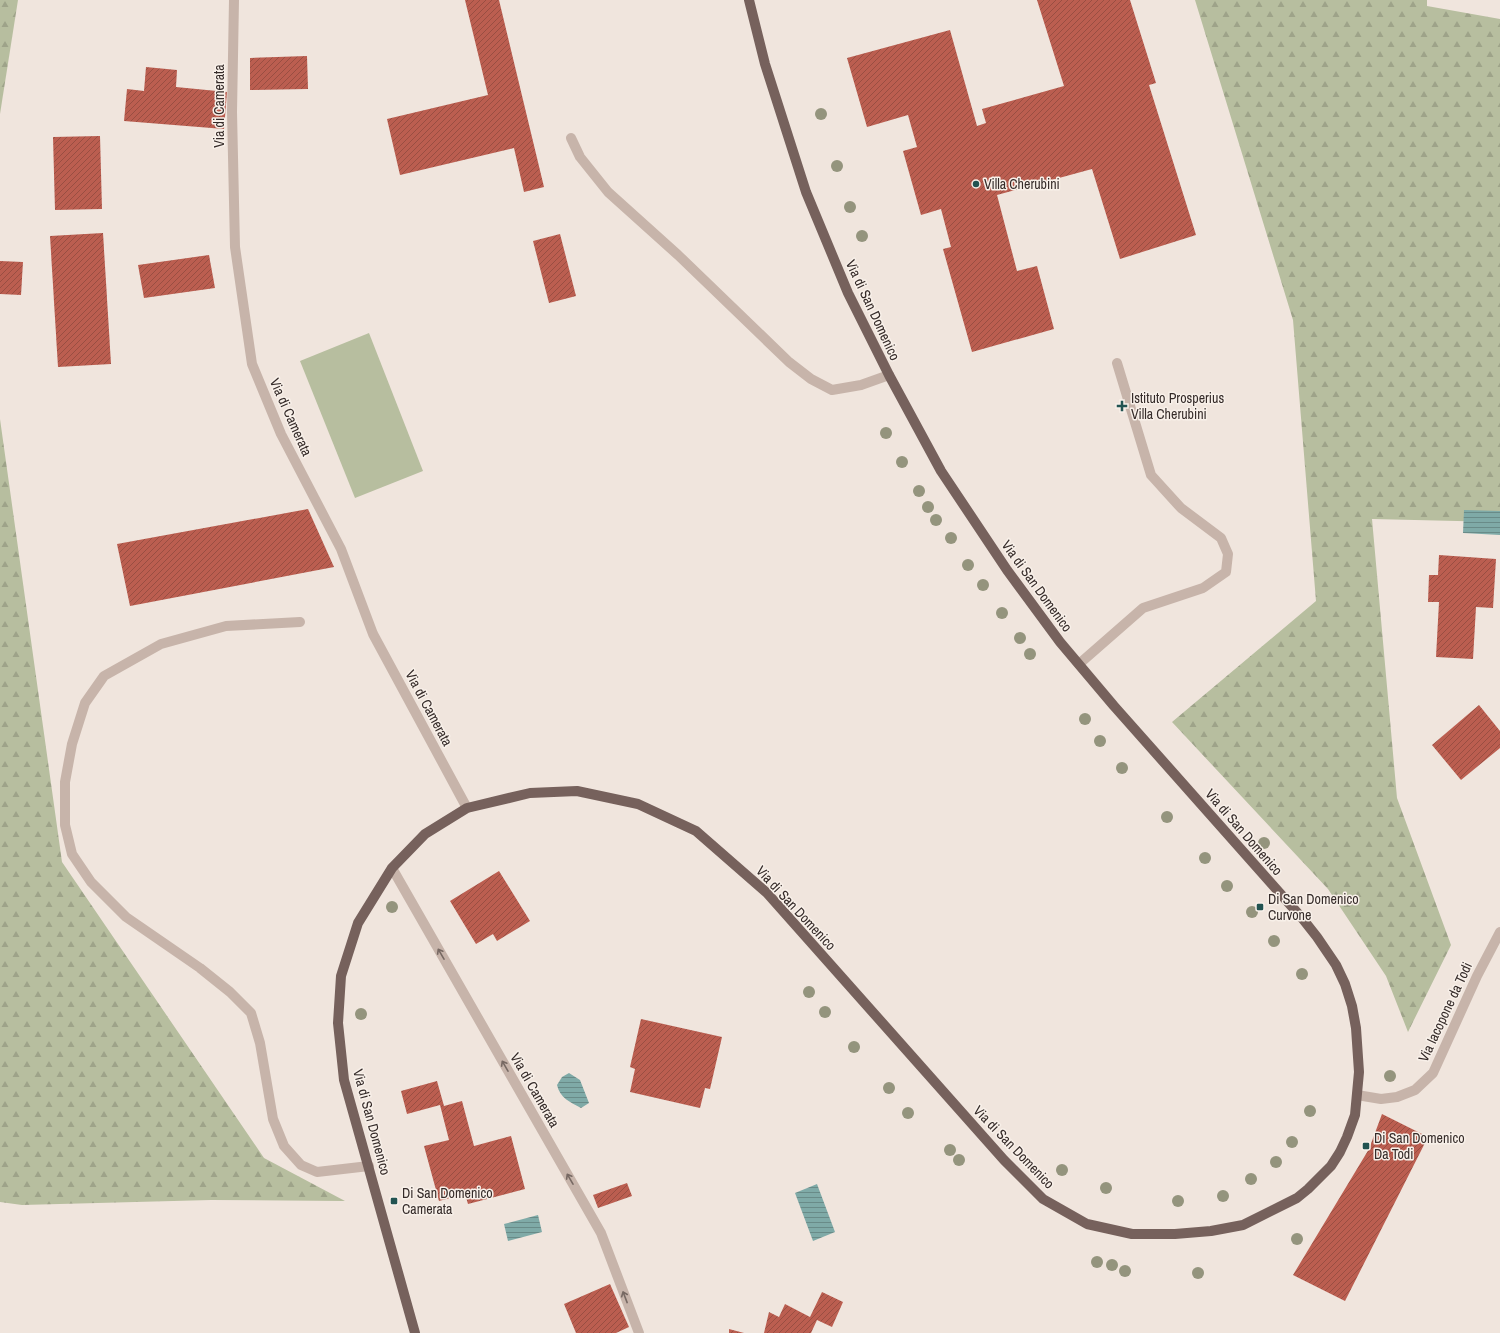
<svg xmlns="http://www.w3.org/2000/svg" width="1500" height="1333" font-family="'Archivo Narrow',sans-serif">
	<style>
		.forest { fill: url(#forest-firs) }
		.garden { fill: #b7be9f }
		.water { fill: url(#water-rules) }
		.building { fill: url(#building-hatch) }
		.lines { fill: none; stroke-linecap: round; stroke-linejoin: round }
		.minor { stroke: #c7b4aa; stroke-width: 10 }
		.major { stroke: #76615c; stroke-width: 10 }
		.tree { fill: #94947d }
		.oneway { stroke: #776963 }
		.poi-dot { fill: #225351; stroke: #f8f0e9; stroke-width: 1.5 }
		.labels { text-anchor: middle; stroke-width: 3; stroke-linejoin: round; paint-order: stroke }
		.street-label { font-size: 14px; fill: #352b29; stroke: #f8f0e9 }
		.poi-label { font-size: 14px; fill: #352b29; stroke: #f8f0e9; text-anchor: start }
	</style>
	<defs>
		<pattern id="forest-firs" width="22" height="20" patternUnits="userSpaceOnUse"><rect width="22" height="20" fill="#b7be9f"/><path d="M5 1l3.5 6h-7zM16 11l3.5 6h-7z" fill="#9ea389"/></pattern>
		<pattern id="water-rules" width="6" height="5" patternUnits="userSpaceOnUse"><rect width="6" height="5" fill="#7faaa7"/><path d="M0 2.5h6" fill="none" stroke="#698b88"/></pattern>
		<pattern id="building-hatch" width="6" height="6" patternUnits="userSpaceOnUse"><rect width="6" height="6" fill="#bb5e50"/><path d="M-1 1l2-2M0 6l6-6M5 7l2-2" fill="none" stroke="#994e42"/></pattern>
	</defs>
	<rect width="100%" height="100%" fill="#f0e5dd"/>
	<g class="forest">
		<path d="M0,0h18l-18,114z"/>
		<path d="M1195,0h232v6l73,13v503l-128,-3 25,279 54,147 -43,87 -22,-56 -58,-87 -156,-167 144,-121 -23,-281z"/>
		<path d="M0,419l62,443 202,296 81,43 -134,-1 -189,5 -22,-3z"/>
	</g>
	<path class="garden" d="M369,333l54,138 -68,27 -55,-137z"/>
	<g class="water">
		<path d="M1464,510l36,1v24l-37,-2z"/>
		<path d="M569,1073l11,7 9,23 -8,5c-11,-6 -21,-10 -24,-23l5,-8z"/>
		<path d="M817,1184l18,48 -22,9 -18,-48z"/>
		<path d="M538,1215l4,17 -34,9 -4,-17z"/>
	</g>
	<g class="building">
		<path d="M465,0h34l45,187 -20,5 -10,-44 -114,27 -13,-56 101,-24z"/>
		<path d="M1037,0h93l26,83 -7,2 47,150 -76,24 -28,-90 -95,26 20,76 20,-5 17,63 -82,23 -29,-103 8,-2 -10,-38 -20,6 -18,-64 14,-4 -9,-32 -41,12 -20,-69 103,-28 27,96 9,-3 -4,-14 82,-23z"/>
		<path d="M307,56l1,33 -58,1v-32z"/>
		<path d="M146,67l31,3 -1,17 51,5 -3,37 -100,-8 3,-32 17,2z"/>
		<path d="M100,136l2,73 -47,1 -2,-73z"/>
		<path d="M103,233l8,131 -53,3 -8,-131z"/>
		<path d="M560,234l16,62 -27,7 -16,-62z"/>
		<path d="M209,255l6,33 -71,10 -6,-33z"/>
		<path d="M0,261l23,1 -2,33 -21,-1z"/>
		<path d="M308,509l26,58 -204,39 -13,-62z"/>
		<path d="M1439,555l57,4 -3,49 -17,-1 -3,52 -37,-2 3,-55h-11l1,-27h9z"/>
		<path d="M1479,705l21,26v17l-39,32 -29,-35z"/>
		<path d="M499,871l31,50 -33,20 -4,-7 -17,10 -26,-43z"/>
		<path d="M641,1019l81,18 -12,52 -5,-1 -5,20 -70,-16 5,-23 -5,-2z"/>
		<path d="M437,1081l7,25 18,-5 12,45 37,-10 14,53 -57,15 -3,-10 -26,7 -15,-55 25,-6 -9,-35 -33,9 -6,-23z"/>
		<path d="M1382,1114l46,23 -83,164 -52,-26 76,-126z"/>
		<path d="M627,1183l5,13 -34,12 -5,-13z"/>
		<path d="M610,1284l19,43 -13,6h-40l-12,-29z"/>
		<path d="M822,1292l21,10 -11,25 -15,-7 -6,13h-47l5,-21 10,5 6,-13 25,13z"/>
		<path d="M729,1329l15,4h-15z"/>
	</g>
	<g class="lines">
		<g class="minor">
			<path d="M234,0l-2,112 3,135 17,117 29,70 60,115 32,85 94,174"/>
			<path d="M571,138l9,19 28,35 70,63 111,107 22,17 21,11 29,-5 28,-10"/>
			<path d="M300,622l-74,4 -65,18 -57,32 -19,27 -13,41 -7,38v43l7,29 19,28 35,35 74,51 30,24 21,21 9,30 13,76 11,27 17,19 16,7 52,-6"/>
			<path d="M1079,664l64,-56 60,-20 23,-16 2,-18 -7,-16 -40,-30 -30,-33 -34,-112"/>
			<path d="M392,868l209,365 38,100"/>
			<path d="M1357,1095l24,4 16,-2 18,-7 18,-17 44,-97 23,-44"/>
		</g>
		<path class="major" d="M415,1333l-71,-253 -6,-57 3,-47 17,-53 34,-55 33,-34 42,-26 63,-15 47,-2 61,13 58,27 71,62 237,267 39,39 44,25 45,10h43l36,-3 32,-6 54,-27 11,-9 23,-23 9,-14 7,-15 8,-22 4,-43 -3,-44 -4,-22 -7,-22 -9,-19 -19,-28 -15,-19 -188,-212 -54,-64 -53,-72 -66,-99 -52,-96 -41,-82 -42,-101 -41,-128 -16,-64"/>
	</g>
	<g class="tree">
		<circle cx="821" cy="114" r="6"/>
		<circle cx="837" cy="166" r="6"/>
		<circle cx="850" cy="207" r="6"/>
		<circle cx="862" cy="236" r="6"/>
		<circle cx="886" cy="433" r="6"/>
		<circle cx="902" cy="462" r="6"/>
		<circle cx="919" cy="491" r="6"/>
		<circle cx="928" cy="507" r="6"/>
		<circle cx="936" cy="520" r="6"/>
		<circle cx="951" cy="538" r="6"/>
		<circle cx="968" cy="565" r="6"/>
		<circle cx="983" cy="585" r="6"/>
		<circle cx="1002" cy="613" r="6"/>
		<circle cx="1020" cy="638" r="6"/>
		<circle cx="1030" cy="654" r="6"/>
		<circle cx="1085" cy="719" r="6"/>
		<circle cx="1100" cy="741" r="6"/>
		<circle cx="1122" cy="768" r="6"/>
		<circle cx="1167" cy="817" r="6"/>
		<circle cx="1264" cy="843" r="6"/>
		<circle cx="1205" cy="858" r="6"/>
		<circle cx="1227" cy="886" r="6"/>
		<circle cx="392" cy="907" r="6"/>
		<circle cx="1252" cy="912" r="6"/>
		<circle cx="1274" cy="941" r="6"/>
		<circle cx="1302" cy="974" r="6"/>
		<circle cx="809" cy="992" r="6"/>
		<circle cx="825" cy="1012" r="6"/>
		<circle cx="361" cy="1014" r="6"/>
		<circle cx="854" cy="1047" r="6"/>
		<circle cx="1390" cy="1076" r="6"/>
		<circle cx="889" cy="1088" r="6"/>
		<circle cx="1310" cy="1111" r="6"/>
		<circle cx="908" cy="1113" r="6"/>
		<circle cx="1292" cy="1142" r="6"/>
		<circle cx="950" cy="1150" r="6"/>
		<circle cx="959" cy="1160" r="6"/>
		<circle cx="1276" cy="1162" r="6"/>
		<circle cx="1062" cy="1170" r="6"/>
		<circle cx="1251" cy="1179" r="6"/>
		<circle cx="1106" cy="1188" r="6"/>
		<circle cx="1223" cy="1196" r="6"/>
		<circle cx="1178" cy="1201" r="6"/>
		<circle cx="1297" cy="1239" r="6"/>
		<circle cx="1097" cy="1262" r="6"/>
		<circle cx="1112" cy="1265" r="6"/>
		<circle cx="1125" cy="1271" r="6"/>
		<circle cx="1198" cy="1273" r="6"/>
	</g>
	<defs><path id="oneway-shaft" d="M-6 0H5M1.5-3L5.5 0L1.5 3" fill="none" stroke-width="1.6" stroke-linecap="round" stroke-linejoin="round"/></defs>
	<g class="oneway">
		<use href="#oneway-shaft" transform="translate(441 954) rotate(-120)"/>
		<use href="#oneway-shaft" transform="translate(505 1066) rotate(-120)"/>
		<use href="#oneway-shaft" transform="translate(570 1179) rotate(-120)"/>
		<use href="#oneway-shaft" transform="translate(625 1297) rotate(-111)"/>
	</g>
	<g class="poi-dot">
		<circle cx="976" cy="184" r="4"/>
		<path d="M1120 400h4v4h4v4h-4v4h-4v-4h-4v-4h4z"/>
		<rect x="1256" y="903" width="8" height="8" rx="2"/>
		<rect x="1362" y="1142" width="8" height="8" rx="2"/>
		<rect x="390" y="1197" width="8" height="8" rx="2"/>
	</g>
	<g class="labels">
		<g class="street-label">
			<text transform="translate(219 106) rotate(-90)" y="5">Via di Camerata</text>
			<text transform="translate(873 310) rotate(65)" y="5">Via di San Domenico</text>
			<text transform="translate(291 417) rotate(66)" y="5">Via di Camerata</text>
			<text transform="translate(1037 586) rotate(54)" y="5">Via di San Domenico</text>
			<text transform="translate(429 708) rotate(62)" y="5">Via di Camerata</text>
			<text transform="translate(1244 832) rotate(49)" y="5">Via di San Domenico</text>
			<text transform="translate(796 908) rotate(47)" y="5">Via di San Domenico</text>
			<text transform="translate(1445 1012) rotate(-65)" y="5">Via Iacopone da Todi</text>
			<text transform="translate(535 1090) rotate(60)" y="5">Via di Camerata</text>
			<text transform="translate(372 1122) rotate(75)" y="5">Via di San Domenico</text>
			<text transform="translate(1014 1147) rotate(46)" y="5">Via di San Domenico</text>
		</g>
		<g class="poi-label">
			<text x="984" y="189">Villa Cherubini</text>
			<text x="1131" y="403">Istituto Prosperius<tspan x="1131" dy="16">Villa Cherubini</tspan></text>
			<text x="1268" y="904">Di San Domenico<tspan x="1268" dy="16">Curvone</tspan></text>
			<text x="1374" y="1143">Di San Domenico<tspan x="1374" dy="16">Da Todi</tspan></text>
			<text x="402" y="1198">Di San Domenico<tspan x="402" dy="16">Camerata</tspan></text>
		</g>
	</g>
</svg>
